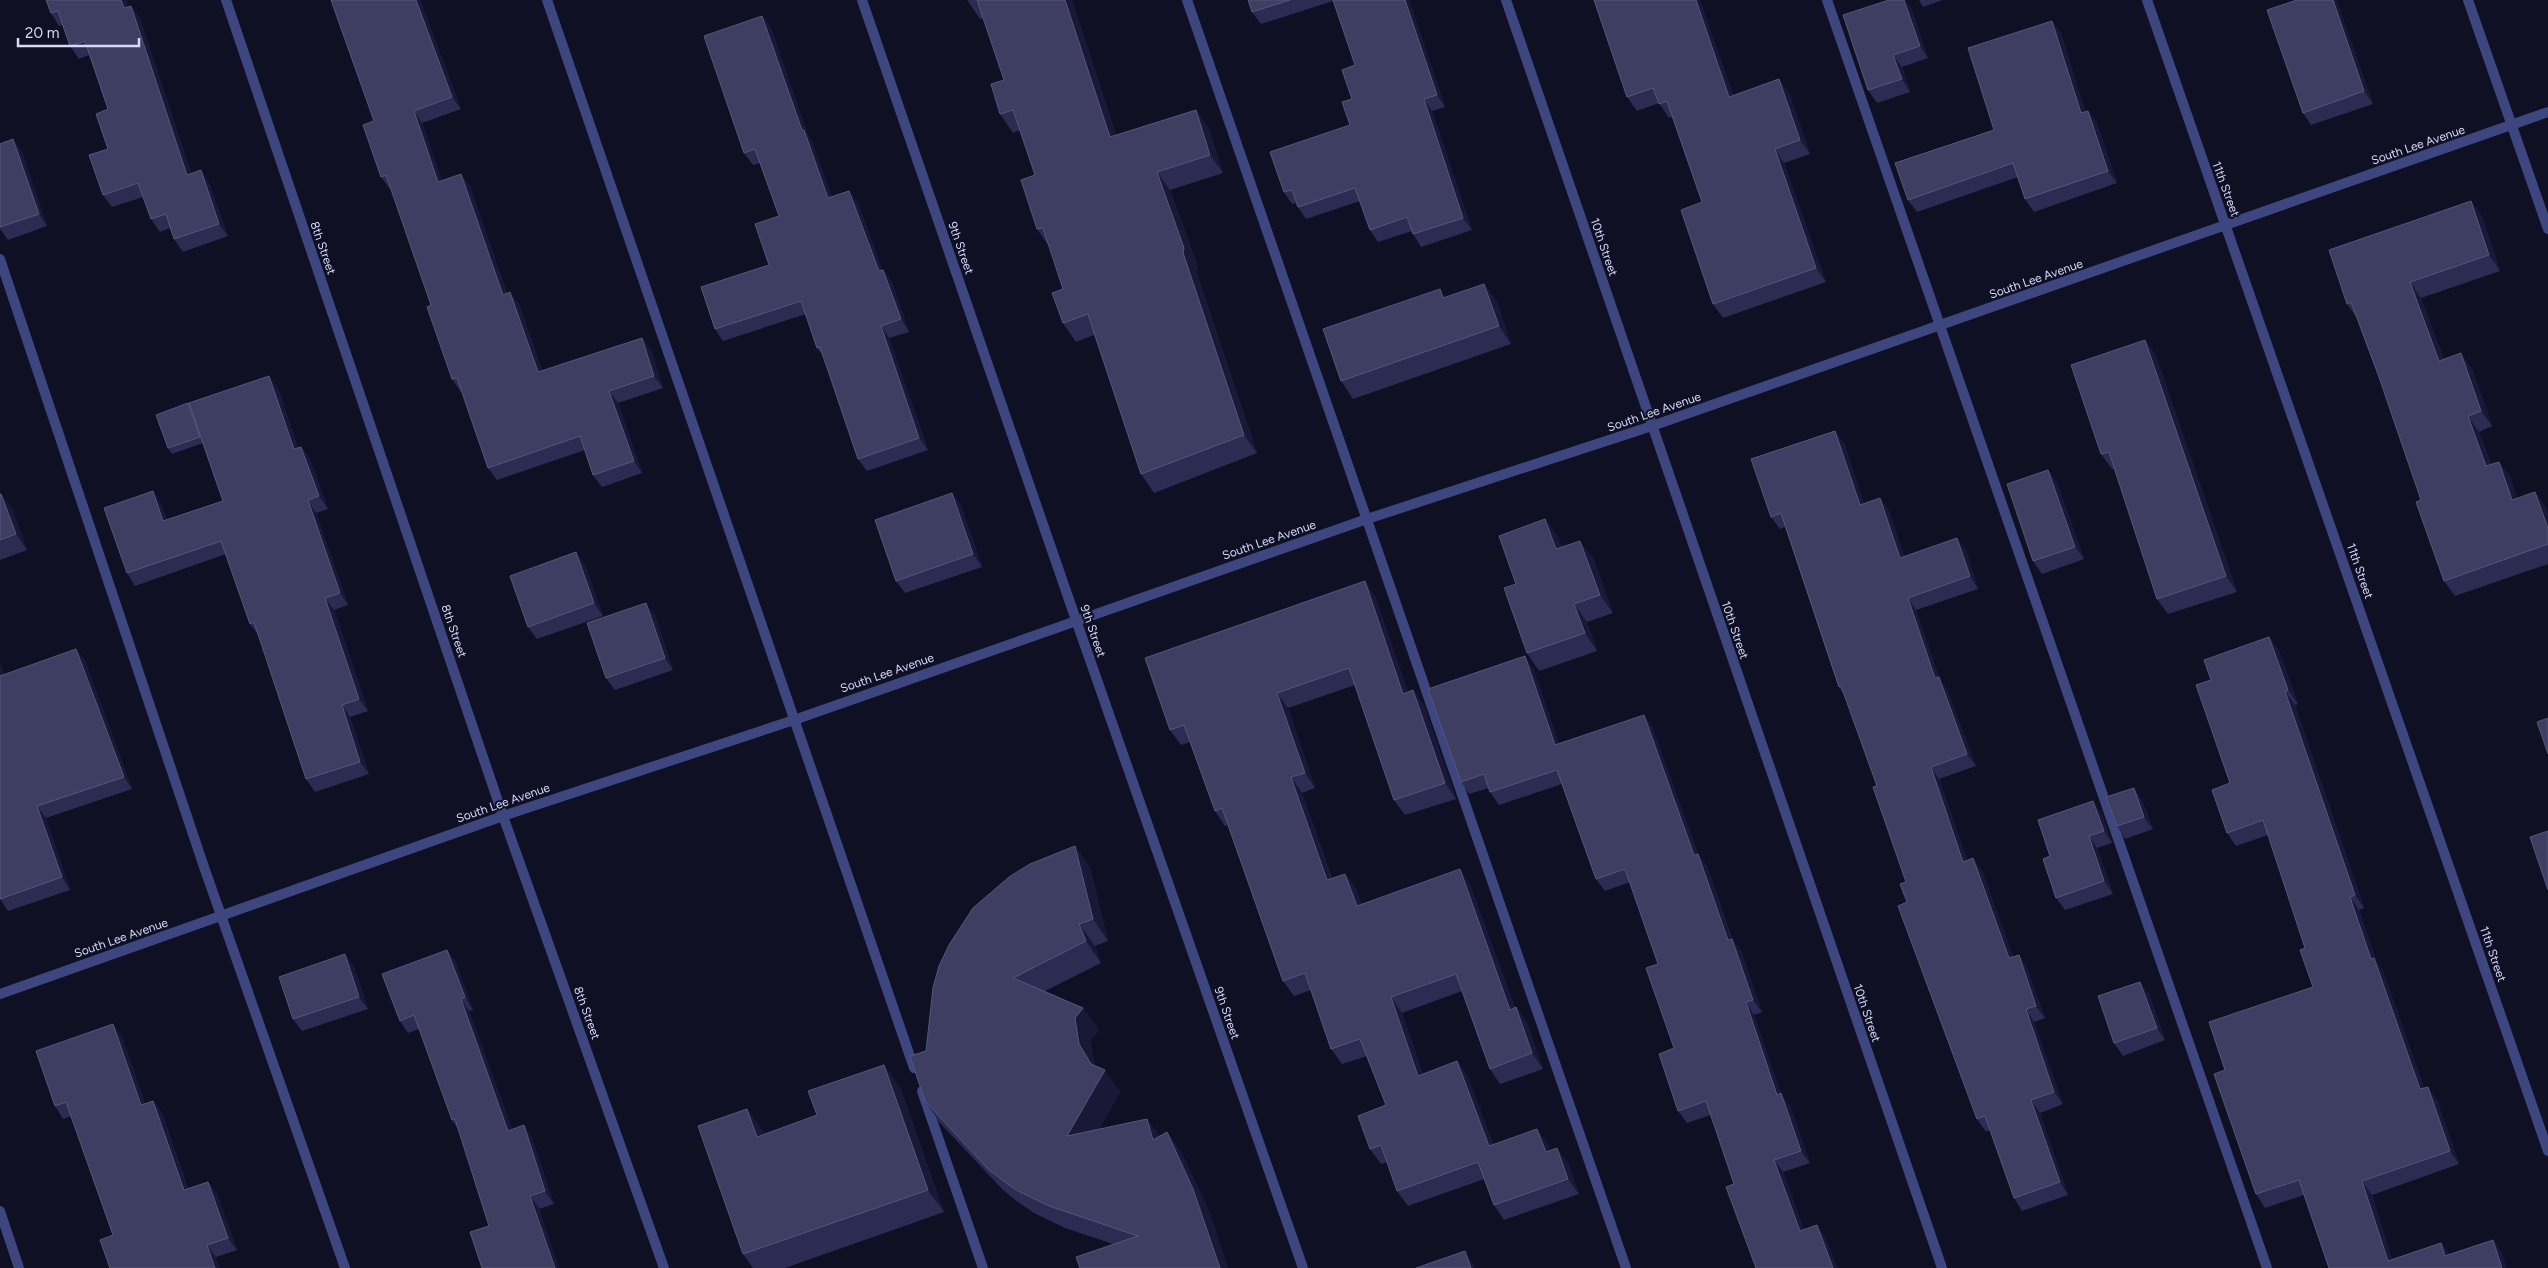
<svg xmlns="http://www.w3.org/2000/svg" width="2548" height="1268" font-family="Figtree,sans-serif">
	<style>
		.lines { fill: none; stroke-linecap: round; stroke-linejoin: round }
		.service { stroke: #3e4680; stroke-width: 10 }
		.minor { stroke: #3e4680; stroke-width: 10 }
		.tertiary { stroke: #3e4680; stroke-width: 10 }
		.wall { fill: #2c2b51 }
		.shaded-wall { fill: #191837 }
		.building { fill: #3e3e63; stroke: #56567b }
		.labels { text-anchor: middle; stroke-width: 4; stroke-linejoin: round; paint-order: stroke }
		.street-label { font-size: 12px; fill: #d6d8fc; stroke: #101024 }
	</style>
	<rect width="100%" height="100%" fill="#101024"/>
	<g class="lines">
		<g class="service">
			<path d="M547,0l367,1068"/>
			<path d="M1187,0l439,1268"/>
			<path d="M1827,0l440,1268"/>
			<path d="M2468,0l80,229"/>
			<path d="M0,259l204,608 141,401"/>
			<path d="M922,1091l61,177"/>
		</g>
		<g class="minor">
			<path d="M226,0l277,816 161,452"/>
			<path d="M862,0l214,620 227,648"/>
			<path d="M1506,0l436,1268"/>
			<path d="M0,994l503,-178 291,-96 573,-201 285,-93 896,-314"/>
			<path d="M0,1211l19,57"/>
		</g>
		<path class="tertiary" d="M2147,0l401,1151"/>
	</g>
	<g class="wall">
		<path d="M46,0h80l2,7 12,11 51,156 18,9 19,53 -45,16 -9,-13 -4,-11 -10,4 -9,-13 -8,-22 -31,10 -9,-12 5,-46v-40l-19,-54 -10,4 -9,-13 -8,-21 -3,1 -8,-13z"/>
		<path d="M331,0h89l41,109 -39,14 20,58 28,5 37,108 12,10 23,67 100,-33 9,12 12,38 -45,15 24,70 -40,14 -9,-12 -8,-25 -88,30 -9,-12 -26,-77 -1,1 -9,-13 -21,-74 -40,-117 -1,1 -9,-12 -7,-56z"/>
		<path d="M967,0h105l44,135 80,-25 13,19 14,44 -53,17 28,77 -2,4 61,182 -103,40 -13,-19 -47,-139 -18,7 -13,-19v-34l-13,-41 -13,-19 -2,-54 -15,-45 -7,3 -13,-19 4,-34 -21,-62 -3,1z"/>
		<path d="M1248,0h161l36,107 -13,4 40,119 -51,17 -8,-13 -1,-3 -34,11 -8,-12 -10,-29 -54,18 -8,-12 -2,-4 -4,1 -8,-12 66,-67 5,-60 -22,-64 -72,23 -9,-12z"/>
		<path d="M1594,0h105l3,6 31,90 46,-17 10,14 21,61 -26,9 42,119 -103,36 -10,-14 -11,-102 -30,-85 -3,1 -10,-15 -22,8 -10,-14z"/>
		<path d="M1919,0h24l-20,7z"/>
		<path d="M2297,0h39l37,104 -62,21 -8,-12z"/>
		<path d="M1911,8l17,50 -26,9 8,25 -33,11 -9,-13z"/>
		<path d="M762,16l9,12 37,108 4,6 20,55 26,6 24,67h1l9,12 17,50 -20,6 39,112 -61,21 -9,-12 -35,-103 -6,-8 -11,-34 -83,27 -8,-12 54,-64 10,-49 -19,-53 -7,2 -9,-12z"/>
		<path d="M2061,33l24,79 3,-1 9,12 20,60 -83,29 -9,-13 -7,-22 -101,35 -9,-12 86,-70z"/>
		<path d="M13,139l9,13 25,74 -39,14 -8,-11v-85z"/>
		<path d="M2482,216l18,55 -79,27 23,62 28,9 20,57 -13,6 12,32 8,-2 11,15 7,22 18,-7 11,16 2,5v51l-93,32 -11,-15 -23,-81 -42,-123 -22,-59 -10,-14z"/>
		<path d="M1484,284l13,18 14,42 -158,55 -12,-18 105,-83z"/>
		<path d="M2145,340l11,16 81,236 -69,22 -11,-15 -43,-130h-2l-11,-15z"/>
		<path d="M278,388l20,60 3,-1 9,12 18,50 -12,4 32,92 -14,5 34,101 -18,6 19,57 -54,18 -9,-13 -47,-143 -9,-12 -24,-70 -91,32 -8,-13 34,-69 6,16 56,-19 -20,-58 -31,11 -4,-6 23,-41z"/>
		<path d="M1844,443l20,61 16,-6 9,13 15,45 62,-6 12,39 -62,21 24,70 7,10 29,76 -37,13 28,81 15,11 31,86 6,-2 8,13 18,50 -11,4 29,82 -23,9 28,82 -46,16 -8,-13 -24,-68 -4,2 -9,-13 -70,-217 -1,-20 -29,-96 -33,-92 -5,-7 -54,-160 -5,2 -9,-12z"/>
		<path d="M2048,470l9,13 27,76 -42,15 -9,-13z"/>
		<path d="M952,493l9,13 21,61 -77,26 -9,-12z"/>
		<path d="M0,494h1l11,15 15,41 -27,10z"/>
		<path d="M1545,519l13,18 3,10 32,11 20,55 -26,9 10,29 -58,20 -12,-18 -11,-69z"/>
		<path d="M585,565l18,51 -66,23 -9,-12z"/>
		<path d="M1375,596l33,96 5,-2 11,16 32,93 -51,16 -11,-15 -39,-115 -67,23 27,80 -13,5 30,86 13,-5 11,15 5,15 109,-19 45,123 1,-1 11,16 16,46 -43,15 -10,-15 -28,-78 -60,22 21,61 34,-13 11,16 25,67h55l2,6 18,13 11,31 -75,26 -10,-15 -10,-26 -76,27 -11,-15 -10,-29 -6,2 -11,-15 16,-44 -19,-49 -25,8 -11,-15 -20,-59 -17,6 -11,-15 -55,-156 -3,1 -10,-15 -25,-69 -9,3 -11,-15z"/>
		<path d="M655,615l18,55 -58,20 -9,-12z"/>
		<path d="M2269,637l10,14 19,53 -3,1 69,203 -5,2 18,53 6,8 41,117 13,12 22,64 -87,31 20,64 49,-16 8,11 44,-14 9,13 -173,15 -25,-73 -39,13 -9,-14 -31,-124 88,-83 -8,-39 -37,-113 -32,11 -9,-13 3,-50 -19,-103z"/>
		<path d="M76,649l9,12 47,128 -86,29 24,72 -62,21 -8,-12v-234l2,3 2,7z"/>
		<path d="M1533,668l26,76 85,-29 8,12 46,127 9,12 25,73 9,12 21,61 -8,3 27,79 9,12 20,57 -27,9 21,58 21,7 12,31h-81l-22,-84 -23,-69 -24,8 -9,-12 -4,-63 -16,-84 -28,-82 -25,9 -9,-12 -34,-95 -63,21 -9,-13 -1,-4 -20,6 -8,-12z"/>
		<path d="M2142,800l11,29 -28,10 -8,-13z"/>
		<path d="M2102,814l10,29 -15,5 16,46 -48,16 -9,-12 -6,-42z"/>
		<path d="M1075,846l15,22 18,73 -13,5 6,17 -56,28 38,17 16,22 -9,10 5,26 25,26 -21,37 48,-10 12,17 8,-4 15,22 27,57 19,57h-148l33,-24 -48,-16 -31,-15 -16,-11 -15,-12 -63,-67 -15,-22 1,-50z"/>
		<path d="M447,950l9,13 17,47 -4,1 43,118 12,-4 8,13 22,66 -65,22 -31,-97 -6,-9 -33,-91 -11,4 -8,-12z"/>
		<path d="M354,967l14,42 -66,22 -9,-12z"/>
		<path d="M2149,994l16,46 -42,16 -9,-13z"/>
		<path d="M122,1037l23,67 8,-3 9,12 26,76 20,-7 9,12 20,56 -21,7 -103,-22 -42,-119 -8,3 -8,-13z"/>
		<path d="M900,1087l44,125 -159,56h-32l-10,-14 4,-145 16,22 1,3z"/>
	</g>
	<g class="shaded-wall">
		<path d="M121,0h5l7,21 -9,-13z"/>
		<path d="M416,0h4l41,109 -9,-12z"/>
		<path d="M1065,0h7l51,156 -13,-19z"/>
		<path d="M1405,0h4l36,107 -8,-12z"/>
		<path d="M1696,0h3l3,6 37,105 -10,-14z"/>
		<path d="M1904,0h1l6,8 17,50 -8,-12z"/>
		<path d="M2333,0h3l1,1 36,103 -9,-13z"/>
		<path d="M131,6l9,12 56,169 -9,-12z"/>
		<path d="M762,16l9,12 37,108 4,6 25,68 -9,-12 -26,-68z"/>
		<path d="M2052,21l9,12 29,93 -9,-13z"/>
		<path d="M1893,55l9,12 8,25 -8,-13z"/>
		<path d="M1779,79l10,14 21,61 -10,-14z"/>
		<path d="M1424,99l8,12 40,119 -9,-12z"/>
		<path d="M1196,110l13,19 14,44 -13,-18z"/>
		<path d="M414,111l8,12 25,71 -9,-12z"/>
		<path d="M2088,111l9,12 20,60 -9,-12z"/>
		<path d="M13,139l9,13 25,74 -8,-12z"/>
		<path d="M1775,149l9,14 42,119 -10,-14z"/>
		<path d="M201,170l8,13 19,53 -9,-12z"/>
		<path d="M1157,172l13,18 28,77 -2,4 61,182 -13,-18z"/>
		<path d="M461,174l9,12 41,121 -8,-12z"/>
		<path d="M849,191l9,12 29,80 -8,-12z"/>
		<path d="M2471,201l11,15 18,55 -11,-16z"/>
		<path d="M883,270l9,12 17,50 -8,-13z"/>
		<path d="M2410,282l11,16 29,79 -11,-16z"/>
		<path d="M1484,284l13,18 14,42 -12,-18z"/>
		<path d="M1440,289l12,18 -9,-9z"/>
		<path d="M510,292l9,12 27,80 -8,-12z"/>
		<path d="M881,326l8,12 39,112 -9,-12z"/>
		<path d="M642,338l9,12 12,38 -9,-12z"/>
		<path d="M2145,340l11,16 81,236 -11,-16z"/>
		<path d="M2461,353l11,16 20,57 -11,-15z"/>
		<path d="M269,376l9,12 25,74 -9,-13z"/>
		<path d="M609,391l9,12 24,70 -8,-12z"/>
		<path d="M188,403l4,7 12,33 -4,-6z"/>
		<path d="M2468,416l11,16 18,50 -11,-16z"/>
		<path d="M1835,431l9,12 25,75 -9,-13z"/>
		<path d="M301,447l9,12 18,50 -9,-13z"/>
		<path d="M2499,462l11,15 13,39 -11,-16z"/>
		<path d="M2048,470l9,13 27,76 -9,-12z"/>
		<path d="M153,491l8,13 11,30 -9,-13z"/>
		<path d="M2535,492l11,16 2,5v15z"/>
		<path d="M952,493l9,13 21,61 -9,-13z"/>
		<path d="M1,494l11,15 15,41 -11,-16z"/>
		<path d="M1880,498l9,13 20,59 -9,-12z"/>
		<path d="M308,500l8,13 32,92 -8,-12z"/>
		<path d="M1545,519l13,18 11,30 -13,-18z"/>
		<path d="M1957,538l9,12 12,39 -8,-13z"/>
		<path d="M1580,541l13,17 20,55 -13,-18z"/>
		<path d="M576,552l9,13 18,51 -9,-13z"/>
		<path d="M1365,581l10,15 39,113 -11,-15z"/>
		<path d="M325,598l9,12 34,101 -9,-12z"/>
		<path d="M1908,598l8,12 24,70 7,10 29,76 -9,-12 -32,-76z"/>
		<path d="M646,603l9,12 18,55 -8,-12z"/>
		<path d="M1574,604l13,18 10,29 -12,-18z"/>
		<path d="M2269,637l10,14 19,53 -10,-14z"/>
		<path d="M76,649l9,12 47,128 -8,-12z"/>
		<path d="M1525,656l8,12 31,90 -9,-13z"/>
		<path d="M0,665l2,3 7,21 -9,-14z"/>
		<path d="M1413,690l11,16 32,93 -11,-16z"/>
		<path d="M2285,691l10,14 69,203 -9,-13z"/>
		<path d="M1277,693l11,15 27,80 -10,-15z"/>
		<path d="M342,705l8,12 19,57 -9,-12z"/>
		<path d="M1644,715l8,12 48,133 -2,-6 9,12 29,87 -8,-13 -34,-85z"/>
		<path d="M1931,767l8,12 33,95 -9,-12z"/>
		<path d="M1291,777l11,16 35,103 -10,-16z"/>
		<path d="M2134,788l8,12 11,29 -9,-12z"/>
		<path d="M2093,801l9,13 10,29 -8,-12z"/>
		<path d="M37,806l9,12 24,72 -8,-13z"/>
		<path d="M2089,836l8,12 16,46 -9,-13z"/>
		<path d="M1075,846l15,22 18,73 -15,-22z"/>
		<path d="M1973,858l9,13 36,100 -9,-13z"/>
		<path d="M1460,869l10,16 51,140 -11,-15z"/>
		<path d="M1345,874l11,15 11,32 -10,-15z"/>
		<path d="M2350,897l9,13 18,53 6,8 47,132 -10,-14 -49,-130z"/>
		<path d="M1079,924l16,22 6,17 -15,-22z"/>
		<path d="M1732,939l9,12 21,61 -9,-12z"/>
		<path d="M447,950l9,13 17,47 -8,-13z"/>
		<path d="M345,954l9,13 14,42 -9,-12z"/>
		<path d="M2019,955l8,13 18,50 -9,-12z"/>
		<path d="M2140,982l9,12 16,46 -8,-12z"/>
		<path d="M1391,997l11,16 27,78 -11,-15z"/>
		<path d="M461,999l8,12 48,132 -9,-12z"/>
		<path d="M1746,1002l8,13 27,79 9,12 20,57 -9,-12 -24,-56z"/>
		<path d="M1516,1007l11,16 16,46 -11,-16z"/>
		<path d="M1083,1008l16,22 -9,10 5,26 10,4 15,22 -37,66 -16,-22 24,-72 -12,-20 -4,-26z"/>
		<path d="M2026,1009l8,13 29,82 -9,-12z"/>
		<path d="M113,1024l9,13 28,80 -9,-12z"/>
		<path d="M1457,1061l11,16 32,84 -11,-15z"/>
		<path d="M884,1065l16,22 44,125 -16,-22z"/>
		<path d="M2428,1087l9,13 22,64 -9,-13z"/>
		<path d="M2031,1100l9,13 28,82 -8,-13z"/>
		<path d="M153,1101l9,12 30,90 -8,-13z"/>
		<path d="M747,1109l16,22 9,28 -15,-22z"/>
		<path d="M1147,1119l16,22 -10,-1z"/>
		<path d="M524,1125l8,13 22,66 -9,-13z"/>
		<path d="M1537,1129l11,15 8,23 -10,-15z"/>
		<path d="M1167,1132l15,22 27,57 19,57h-8z"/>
		<path d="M1557,1148l11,15 11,31 -11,-15z"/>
		<path d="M1774,1160l9,12 26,72 -9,-13z"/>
		<path d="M2362,1181l10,14 23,73 -7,-7z"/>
		<path d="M208,1182l9,12 20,56 -9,-12z"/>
		<path d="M530,1196l9,12 20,60h-4z"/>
		<path d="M1817,1225l8,12 12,31h-4z"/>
		<path d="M2493,1240l9,13 5,15h-5z"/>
		<path d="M2441,1243l9,13h-5z"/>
		<path d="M207,1245l9,12 4,11h-5z"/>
		<path d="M1465,1251l8,13 2,4h-4z"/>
	</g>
	<g class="building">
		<path d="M46,0h75l3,8 7,-2 56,169 14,-5 18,54 -45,15 -8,-25 -15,5 -13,-36 -35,12 -14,-40 19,-6 -12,-35 12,-5 -23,-68 -15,5 -12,-35 -7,2z"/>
		<path d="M331,0h85l36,97 -38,14 24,71 23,-8 42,121 7,-3 28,80 104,-34 12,38 -45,15 25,70 -41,14 -13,-39 -92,32 -31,-90 -5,1 -25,-72 4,-2 -45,-130 -5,2 -18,-52 11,-4z"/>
		<path d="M977,0h88l45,137 86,-27 14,45 -53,17 27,76 -1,5 61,182 -103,39 -53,-160 -25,9 -11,-30 11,-4 -20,-61 -6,1 -16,-49 14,-5 -22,-65 -13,4 -9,-30 13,-4z"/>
		<path d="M1248,0h42l-38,12z"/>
		<path d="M1333,0h72l32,95 -13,4 39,119 -50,16 -6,-17 -37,13 -15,-42 -57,19 -6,-17 -8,2 -14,-40 80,-27 -8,-23 10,-3 -10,-29 13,-5z"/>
		<path d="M1594,0h102l33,97 50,-18 21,61 -25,9 41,119 -103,36 -32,-94 21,-8 -35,-101 -8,3 -6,-16 -26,9z"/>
		<path d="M1889,0h15l16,46 -27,9 9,24 -34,11 -25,-75z"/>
		<path d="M2297,0h36l31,91 -61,22 -36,-103z"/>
		<path d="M762,16l40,114h2l24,68 21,-7 30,80 4,-1 18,49 -20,7 38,112 -61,21 -38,-112 -3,1 -16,-47 -86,28 -14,-42 68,-22 -14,-41 24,-8 -24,-67 -11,4 -40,-117z"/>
		<path d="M2052,21l29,92 7,-2 20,60 -83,28 -12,-36 -105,37 -13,-37 99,-33 -26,-82z"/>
		<path d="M13,139l26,75 -39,13v-83z"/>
		<path d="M2471,201l18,54 -79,27 29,79 22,-8 20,58 -13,5 18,50 13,-4 13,38 23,-8 13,36v16l-104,37 -28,-79 5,-2 -42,-123 -28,-75 -4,2 -18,-54z"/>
		<path d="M1484,284l15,42 -158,55 -18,-52 117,-40 3,9z"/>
		<path d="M2145,340l81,236 -69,23 -48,-147 -8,2 -30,-89z"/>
		<path d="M269,376l25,73 7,-2 18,49 -11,4 32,93 -15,5 34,101 -17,6 18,57 -54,17 -52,-157 -4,2 -29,-83 -94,32 -23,-65 49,-17 10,30 60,-20 -34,-98z"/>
		<path d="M188,403l12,34 -32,11 -12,-33z"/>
		<path d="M1835,431l25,74 20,-7 20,60 57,-20 13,38 -62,22 27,80 4,-1 28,77 -36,13 32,95 10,-4 36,100 10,-3 17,51 -10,3 28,83 -23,8 29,82 -46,16 -29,-82 -8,3 -79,-213 9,-4 -7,-18 6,-2 -33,-95 4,-1 -36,-100 -2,1 -58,-174 -10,4 -20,-58z"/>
		<path d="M2048,470l27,77 -42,14 -26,-77z"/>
		<path d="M952,493l21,61 -77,27 -21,-61z"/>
		<path d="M0,494h1l15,40 -16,6z"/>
		<path d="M1545,519l11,30 24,-8 20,54 -26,9 11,29 -58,20 -23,-65 12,-4 -17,-48z"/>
		<path d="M576,552l18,51 -66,24 -18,-51z"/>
		<path d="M1365,581l38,113 10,-4 32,93 -51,17 -45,-132 -72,25 28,80 -14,4 36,103 18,-6 12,32 103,-37 50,141 6,-3 16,46 -42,16 -34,-95 -65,23 27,79 39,-15 32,85 48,-17 9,23 11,-4 11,31 -74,26 -16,-43 -81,29 -16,-46 -11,4 -12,-33 28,-11 -26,-66 -29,10 -26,-76 -22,8 -61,-173 -7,3 -31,-86 -14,5 -25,-72z"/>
		<path d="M646,603l19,55 -59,20 -19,-55z"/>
		<path d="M2269,637l19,53 -3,1 70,204 -5,2 21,62 3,-1 46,131 8,-2 22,64 -88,30 26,80 53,-18 4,13 48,-16 9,28h-173l-30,-88 -43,14 -42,-120 11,-4 -16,-48 104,-35 -13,-37 5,-2 -42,-128 -36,13 -15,-43 18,-7 -34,-98 15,-5 -7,-20z"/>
		<path d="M76,649l48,128 -87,29 25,71 -62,22v-224v1z"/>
		<path d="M1525,656l30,89 89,-30 50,140 4,-1 30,86 4,-1 21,61 -7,2 31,93 4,-2 20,58 -27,9 26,71 17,-6 16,43h-77l-30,-81 8,-3 -28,-83 -28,10 -19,-57 15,-6 -28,-80 12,-4 -33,-95 -29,10 -39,-109 -67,22 -6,-18 -23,8 -33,-93z"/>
		<path d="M2548,718v36l-11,-32z"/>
		<path d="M2134,788l10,29 -27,9 -11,-29z"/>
		<path d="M2093,801l11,30 -15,5 15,45 -48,17 -13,-39 7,-3 -12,-36z"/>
		<path d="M2548,831v59l-18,-53z"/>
		<path d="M1075,846l18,73 -14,5 7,17 -73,37 70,30 -8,10 4,26 12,20 14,6 -38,66 80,-17 6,21 14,-8 26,57 27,79h-140l-4,-11 62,-21 -89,-30 -31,-15 -16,-11 -15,-12 -62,-67 -15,-45 16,-5 7,-63 6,-22 10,-21 24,-37 36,-31 21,-13z"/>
		<path d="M447,950l18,47 -4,2 47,132 16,-6 21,66 -15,5 25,72h-73l-12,-36 19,-6 -34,-107 -3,1 -38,-105 -14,6 -18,-47z"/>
		<path d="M345,954l14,43 -66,22 -14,-42z"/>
		<path d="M2140,982l17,46 -43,15 -16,-47z"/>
		<path d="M113,1024l28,81 12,-4 31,89 24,-8 20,56 -21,7 8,23h-105l-10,-28 13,-5 -47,-133 -11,4 -19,-55z"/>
		<path d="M884,1065l44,125 -185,64 -45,-128 49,-17 10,28 60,-22 -9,-24z"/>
		<path d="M1465,1251l6,17h-55z"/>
	</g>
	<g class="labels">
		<g class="street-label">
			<text transform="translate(2418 145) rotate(-19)" y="4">South Lee Avenue</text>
			<text transform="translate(2226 189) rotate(70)" y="4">11th Street</text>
			<text transform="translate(1604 247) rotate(71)" y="4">10th Street</text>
			<text transform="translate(323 248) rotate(71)" y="4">8th Street</text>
			<text transform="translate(961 248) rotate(71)" y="4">9th Street</text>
			<text transform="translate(2036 279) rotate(-19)" y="4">South Lee Avenue</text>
			<text transform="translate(1654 412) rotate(-19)" y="4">South Lee Avenue</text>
			<text transform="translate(1269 540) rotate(-19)" y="4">South Lee Avenue</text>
			<text transform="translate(2360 571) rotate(71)" y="4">11th Street</text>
			<text transform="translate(1735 630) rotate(71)" y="4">10th Street</text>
			<text transform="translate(454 631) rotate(71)" y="4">8th Street</text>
			<text transform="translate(1093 631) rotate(71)" y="4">9th Street</text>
			<text transform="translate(887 673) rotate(-19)" y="4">South Lee Avenue</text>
			<text transform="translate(503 803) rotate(-19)" y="4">South Lee Avenue</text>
			<text transform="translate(121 938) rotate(-19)" y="4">South Lee Avenue</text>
			<text transform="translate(2493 954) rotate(71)" y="4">11th Street</text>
			<text transform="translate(587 1013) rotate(70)" y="4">8th Street</text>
			<text transform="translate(1227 1013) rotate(71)" y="4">9th Street</text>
			<text transform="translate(1867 1013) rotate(71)" y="4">10th Street</text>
		</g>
	</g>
	<path d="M18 38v8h121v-8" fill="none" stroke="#d6d8fc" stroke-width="2.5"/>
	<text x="25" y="38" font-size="15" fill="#d6d8fc" stroke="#101024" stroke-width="4" paint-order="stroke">20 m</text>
</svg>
